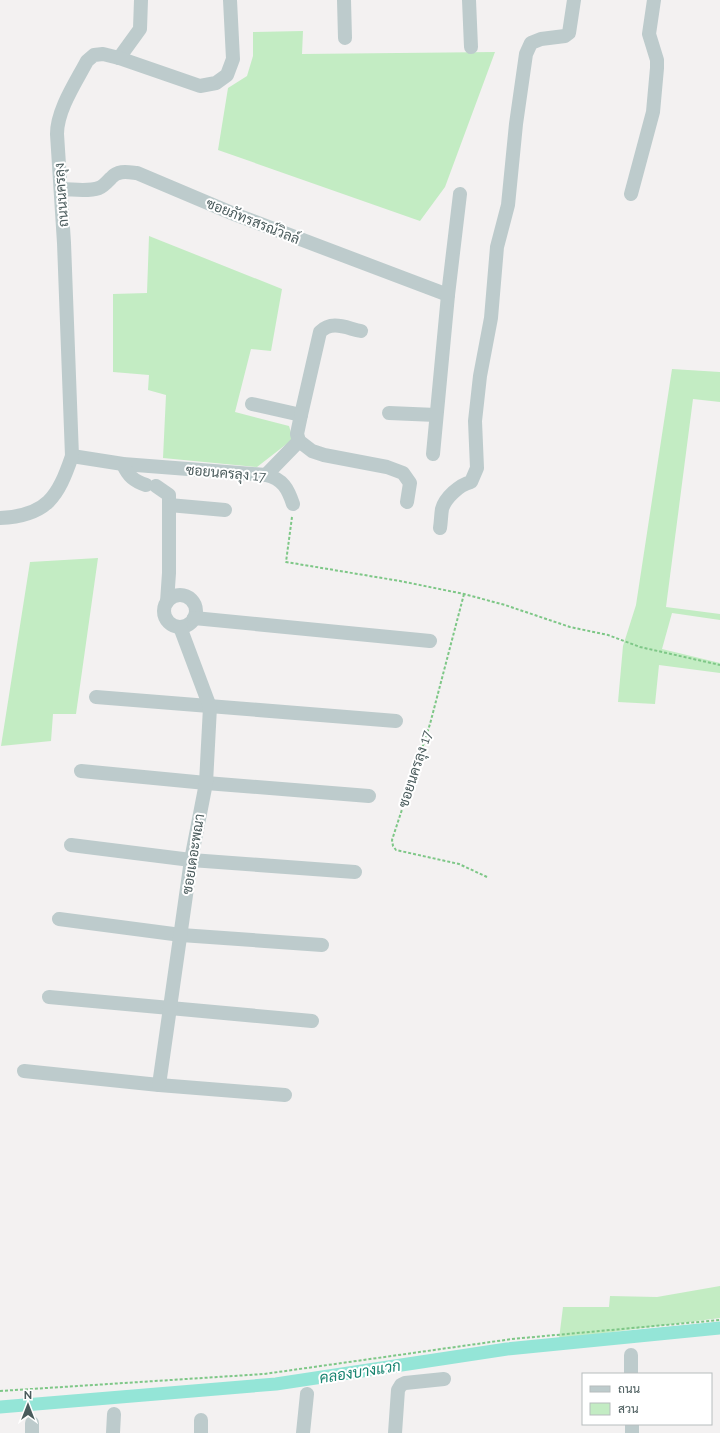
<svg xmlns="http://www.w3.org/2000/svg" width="720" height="1433" font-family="Raleway,Sarabun,sans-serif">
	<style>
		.green { fill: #c3ecc3 }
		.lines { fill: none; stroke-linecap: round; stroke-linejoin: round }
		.canal { stroke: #94e5d7; stroke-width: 13 }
		.path { stroke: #7ec787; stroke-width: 2; stroke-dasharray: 3 2; stroke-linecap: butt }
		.minor { stroke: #bdcbcc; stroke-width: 14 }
		.labels { text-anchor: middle; stroke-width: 4; stroke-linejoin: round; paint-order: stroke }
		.street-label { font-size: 14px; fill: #4a5b5c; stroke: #fff }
		.water-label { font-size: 15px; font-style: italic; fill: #178470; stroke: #fff }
	</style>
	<rect width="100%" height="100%" fill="#f3f1f1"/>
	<g class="green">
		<path d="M303,31l-1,23 193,-2 -50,135 -25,34 -202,-71 10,-62 19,-12 6,-20v-24z"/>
		<path d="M149,236l133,53 -11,62 -20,-2 -16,63 54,14 4,13 -36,28 -94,-9 3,-63 -18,-5 1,-15 -36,-3v-78l34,-1z"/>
		<path d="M672,369l48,3v30l-27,-3 -27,208 54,7v6l-48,-7 -10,36 58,14v10l-61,-8 -4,39 -37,-2 5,-56 13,-41z"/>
		<path d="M98,558l-22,156h-23l-2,27 -50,5 29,-184z"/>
		<path d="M720,1286v32l-161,21 4,-32h46l1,-11 47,1z"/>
	</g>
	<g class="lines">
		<path class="canal" d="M0,1407l276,-23 231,-35 213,-21"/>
		<g class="path">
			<path d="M292,517l-6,45 114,19 64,13 41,11 65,22 38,8 32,12 80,18"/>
			<path d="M464,594l-34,130 -38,116 1,6 3,4 63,14 28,13"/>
			<path d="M0,1391l264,-17 248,-35 208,-19"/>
		</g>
		<g class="minor">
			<path d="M344,0l1,38"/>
			<path d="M469,0l2,47"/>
			<path d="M119,58l21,-29 1,-29"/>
			<path d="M61,189c12,0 26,3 38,-1 5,-2 8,-6 12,-10 7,-8 16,-6 26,-5l97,41 214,81"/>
			<path d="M631,194l22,-82 4,-44v-8l-8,-26 5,-34"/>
			<path d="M252,404l49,11 -4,19 2,7 13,10 12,4 63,12 16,6 7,10 -3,19"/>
			<path d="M389,413l47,2"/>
			<path d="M301,415l19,-83c12,-12 26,-4 41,-1"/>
			<path d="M433,454l15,-159 12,-101"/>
			<path d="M72,456l51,8 143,11c17,4 22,14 27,29"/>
			<path d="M123,464c5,12 11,17 23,21"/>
			<path d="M266,475l33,-34"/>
			<path d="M156,486l13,9v78l-2,29"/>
			<path d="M169,505l56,5"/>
			<path d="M0,518c47,-2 58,-21 72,-62l-8,-213 -7,-109c0,-24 19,-52 30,-73l7,-6 9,-1 16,4 81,28 16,-3 11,-8 6,-16 -3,-59"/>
			<path d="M440,528c1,-6 1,-13 2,-19 3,-11 17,-24 29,-27l6,-14 -2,-47 5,-45 11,-58 6,-71 11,-42 8,-81 10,-70 5,-11 10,-4 24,-3 4,-3 5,-33"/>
			<circle cx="180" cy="611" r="16"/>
			<path d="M194,618l236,23"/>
			<path d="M96,697l300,24"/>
			<path d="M81,771l125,12 163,13"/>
			<path d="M71,845l120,15 164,12"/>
			<path d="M59,919l122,16 141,10"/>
			<path d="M49,997l263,24"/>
			<path d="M24,1071l135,14 126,10"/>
			<path d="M159,1085l32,-225 15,-77 4,-76 -30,-80"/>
			<path d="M631,1355v19"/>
			<path d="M632,1424v9"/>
			<path d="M32,1433v-10"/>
			<path d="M113,1433l1,-19"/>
			<path d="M201,1433v-13"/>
			<path d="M303,1433l4,-39"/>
			<path d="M395,1433l3,-43 3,-5 4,-2 39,-4"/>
		</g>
	</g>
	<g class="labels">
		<g class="street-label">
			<text transform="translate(61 195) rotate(-94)" y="5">ถนนนครลุง</text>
			<text transform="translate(253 221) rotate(22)" y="5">ซอยภัทรสรณ์วิลล์</text>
			<text transform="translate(226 473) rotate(5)" y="5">ซอยนครลุง 17</text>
			<text transform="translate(415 769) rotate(-72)" y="5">ซอยนครลุง 17</text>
			<text transform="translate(193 854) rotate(-81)" y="5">ซอยเดอะพณา</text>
		</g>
		<g class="water-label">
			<text transform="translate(360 1372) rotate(-9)" y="5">คลองบางแวก</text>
		</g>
	</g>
	<rect x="582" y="1373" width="130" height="52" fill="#ffffff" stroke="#b7bdbe"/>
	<rect x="590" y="1386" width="20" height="6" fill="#bdcbcc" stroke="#b7bdbe"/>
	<text x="618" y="1393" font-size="12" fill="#4a5b5c">ถนน</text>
	<rect x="590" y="1403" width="20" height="12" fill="#c3ecc3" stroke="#b7bdbe"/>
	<text x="618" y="1413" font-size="12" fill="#4a5b5c">สวน</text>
	<g transform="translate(28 1405)" stroke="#ffffff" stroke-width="3" paint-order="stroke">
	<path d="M0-3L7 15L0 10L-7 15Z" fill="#4a5b5c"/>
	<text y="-6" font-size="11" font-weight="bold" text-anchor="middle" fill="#4a5b5c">N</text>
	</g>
</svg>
